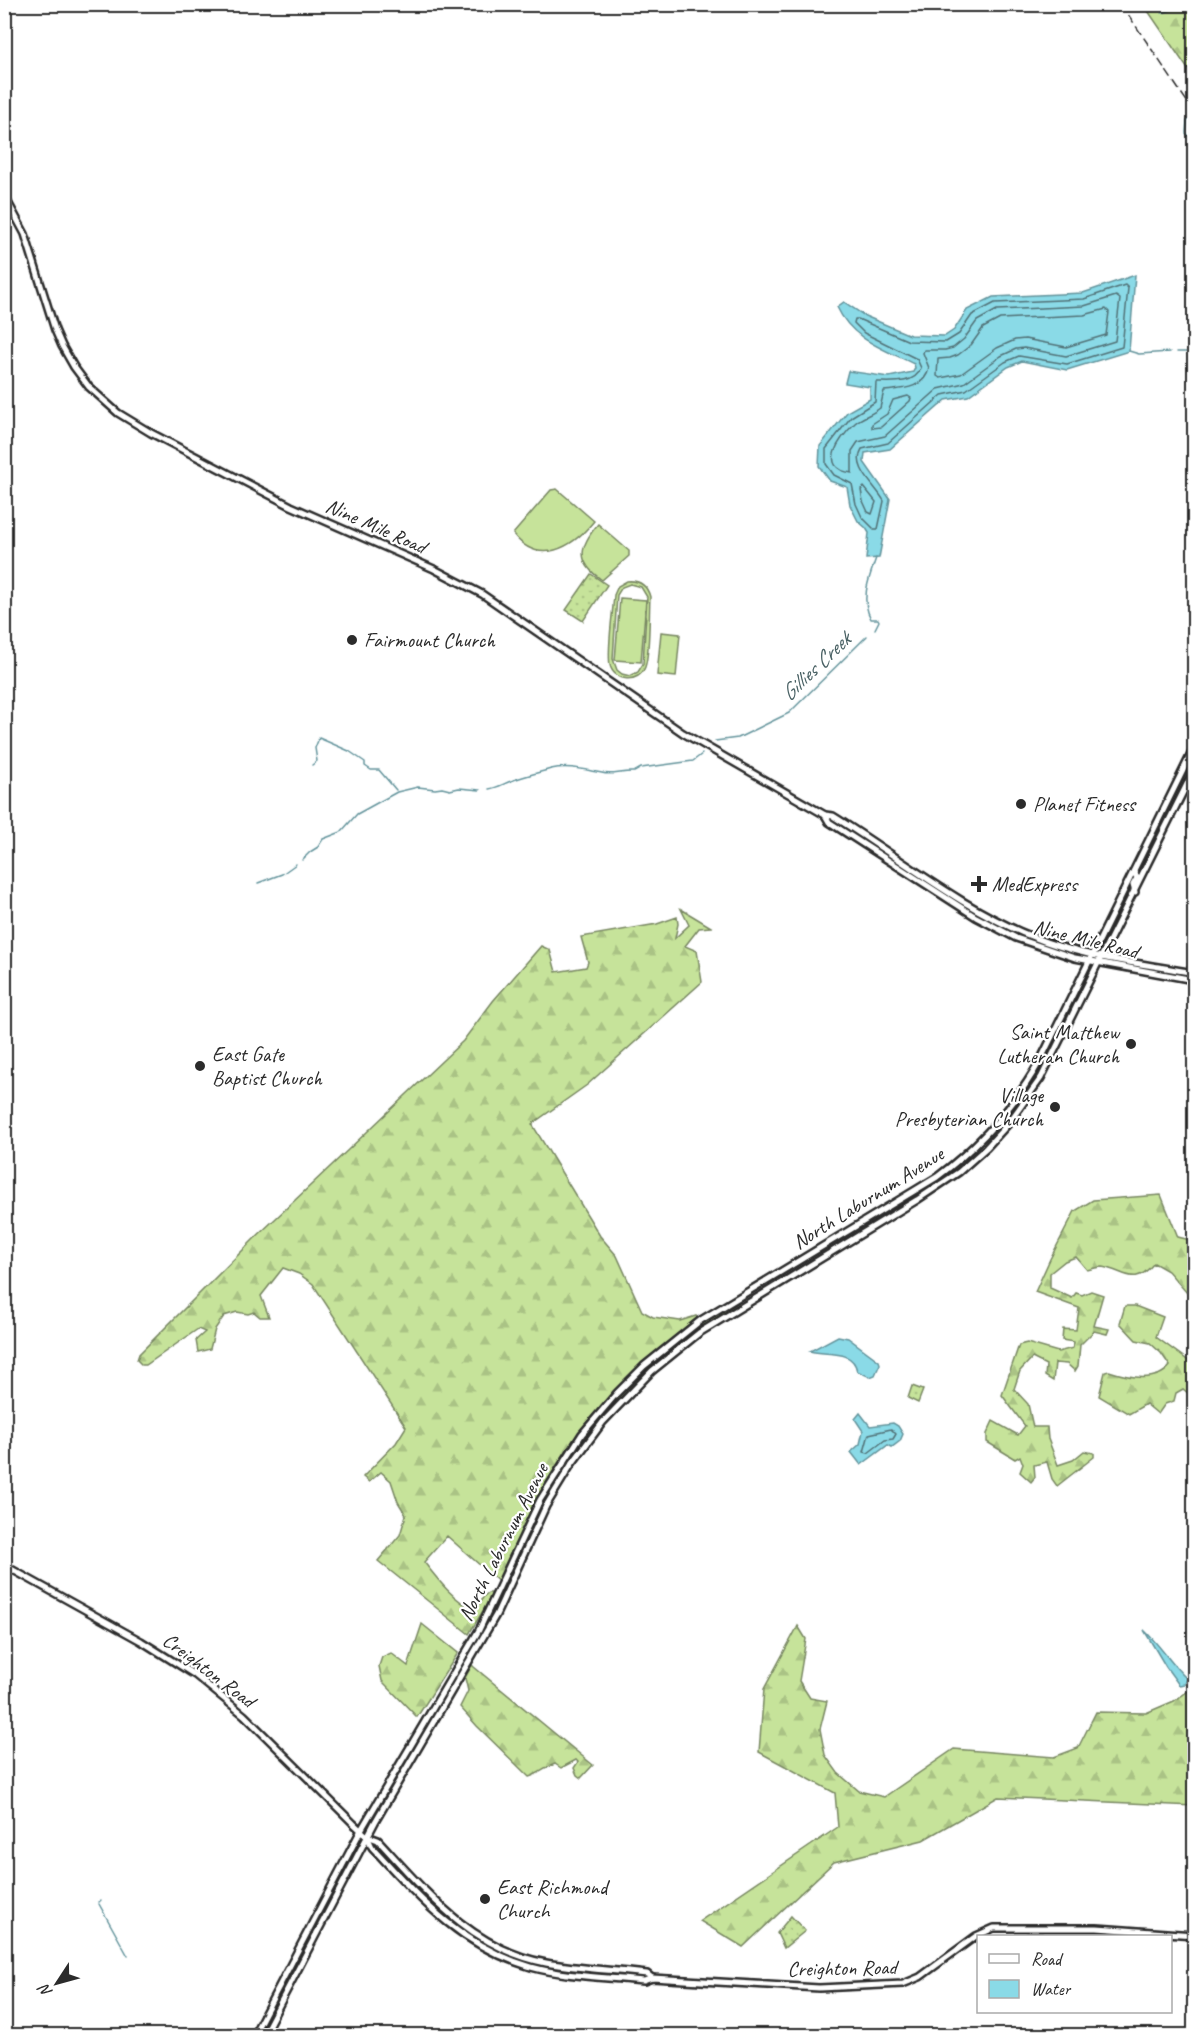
<svg xmlns="http://www.w3.org/2000/svg" width="1199" height="2040" font-family="Caveat,sans-serif">
	<style>
		.green { fill: url(#green-dots); stroke: #788762; stroke-width: 1.5 }
		.forest { fill: url(#forest-firs); stroke: #788762; stroke-width: 1.5 }
		.pitch { fill: #c6e39a; stroke: #788762; stroke-width: 1.5; fill-rule: evenodd }
		.water { fill: #8adae7; stroke: #64949c; stroke-width: 1.5 }
		.lines { fill: none; stroke-linecap: round; stroke-linejoin: round }
		.shore { stroke: #517176; stroke-width: 1.5 }
		.stream { stroke: #64949c; stroke-width: 1.5 }
		.major-casing { stroke: #2b2b2b; stroke-width: 10 }
		.major { stroke: #fff; stroke-width: 5 }
		.rail { stroke: #2b2b2b; stroke-width: 1.5; stroke-dasharray: 9 4.5; stroke-linecap: butt }
		.poi-dot { fill: #2b2b2b; stroke: #fff; stroke-width: 2 }
		.labels { text-anchor: middle; stroke-width: 4.5; stroke-linejoin: round; paint-order: stroke }
		.street-label { font-size: 21px; fill: #2b2b2b; stroke: #fff }
		.poi-label { font-size: 21px; fill: #2b2b2b; stroke: #fff; text-anchor: start }
		.water-label { font-size: 22px; font-style: italic; fill: #486063; stroke: #fff }
	</style>
	<defs>
		<pattern id="green-dots" width="8" height="8" patternUnits="userSpaceOnUse" patternTransform="scale(1.5)"><rect width="8" height="8" fill="#c6e39a"/><path d="M2 2h.1M6 6h.1" fill="none" stroke="#aac385" stroke-width="1.8" stroke-linecap="round"/></pattern>
		<pattern id="forest-firs" width="22" height="20" patternUnits="userSpaceOnUse" patternTransform="scale(1.5)"><rect width="22" height="20" fill="#c6e39a"/><path d="M5 1l3.5 6h-7zM16 11l3.5 6h-7z" fill="#aac385"/></pattern>
	</defs>
	<rect width="100%" height="100%" fill="#fff"/>
	<filter id="ink" filterUnits="userSpaceOnUse"><feTurbulence type="fractalNoise" baseFrequency=".0167" numOctaves="2"/><feDisplacementMap in="SourceGraphic" scale="12" xChannelSelector="R" yChannelSelector="G"/><feConvolveMatrix kernelMatrix="1 2 1 2 8 2 1 2 1" color-interpolation-filters="sRGB"/></filter>
	<g filter="url(#ink)">
		<g class="green">
			<path d="M591,574l16,11 -24,36 -17,-11z"/>
			<path d="M743,1299l-54,40 -43,35 -28,28 -25,29 -42,61 -15,29 -29,66 -4,1c2,-13 12,-29 17,-42 38,-87 98,-164 176,-218 15,-10 31,-23 47,-29z"/>
			<path d="M912,1386l11,4 -5,13 -10,-5z"/>
			<path d="M791,1916l14,15 -21,17 -7,-15z"/>
		</g>
		<g class="forest">
			<path d="M1144,5h50v73z"/>
			<path d="M681,909l30,18 -12,1 -14,18 12,5 5,31 -115,103 -55,39 68,112 17,20 25,55 11,6 27,4 16,-5 1,2c-42,35 -85,71 -118,115 -35,45 -57,97 -80,149l-52,-46 -23,26c14,18 30,39 51,48l9,-14 4,-3h3l1,3 -23,38 -91,-73 22,-26 6,-20 -8,-13 -7,-21 -10,-9 -12,10 -6,-5 33,-34 10,-16 -93,-143 -14,-10 -16,-6 -22,28 8,21h-9l-6,-5 -6,2 -11,-2 -13,4 -9,13 -5,20 -12,3 -2,-12 9,-8 -7,-3 -52,36h-4l-5,-5 2,-6 116,-116 208,-197 30,-40 48,-55 9,4 6,22 30,-5 2,-5 -7,-25 76,-13 20,-7 1,7 -3,14 14,-13z"/>
			<path d="M1161,1195l17,42 12,3 4,-4v65l-26,-30 -14,-8c-20,25 -28,8 -52,4 -5,0 -10,2 -15,3l-11,-13 -11,4 -15,12v15l22,10 4,-5 6,2 9,-4 12,4 -9,31 15,3 -2,5 -13,-3 -14,14 -2,21 -3,5 -8,-7 -12,-1 -2,18 -8,-5 1,-11 -14,-7 -12,13 -6,18 14,15 5,23h14l1,12 10,26 15,-5 11,-9 10,2v4l-37,29 -5,-7 -5,-17 -13,3 1,12 -4,5 -11,-10 3,-8 -3,-8 -5,3 -28,-17v-8l6,-13 25,14 7,-9 -23,-31 17,-50 8,-2 31,9 15,-4 1,-6 -12,-2 1,-11 13,1 3,-22 -44,-16 15,-33 25,-48 18,-11z"/>
			<path d="M1125,1306h10l28,11 -7,20 38,28v33l-11,-9 -7,4 -2,8 -9,3 -7,10 -12,-10 -17,10 -30,-18 6,-24 4,-1c18,6 47,13 61,-5l-9,-13 -11,-10 -14,-3 -16,-17z"/>
			<path d="M422,1624l36,29 -41,64 -35,-36 -3,-15 3,-9 9,-4 17,13z"/>
			<path d="M798,1626l8,13 -7,42 11,17 17,3 -7,28 5,26 13,18 21,18 25,6 70,-48 100,8 24,-9 18,-36 50,1 28,-12 20,-14v119l-196,-9 -75,43 -89,22 -91,85 -43,-26 138,-94 -3,-34 -76,-41 5,-63z"/>
			<path d="M472,1665l2,2 119,98 -12,13 -4,-3 -3,-7 4,-6 -2,-2 -15,8 -6,-4c-9,3 -16,10 -26,13l-52,-51 -17,-19 8,-16 -3,-13z"/>
		</g>
		<g class="pitch">
			<path d="M557,489l37,32c-22,27 -55,46 -81,13l38,-44z"/>
			<path d="M598,524l31,27v5l-27,24c-26,-18 -23,-33 -4,-56z"/>
			<path d="M627,581c12,-1 20,4 23,16 -1,16 0,57 -5,70 -6,17 -31,15 -35,-2 -3,-14 3,-54 4,-70l4,-9zM630,584l11,3 6,10 -4,67 -5,8 -8,4 -8,-2 -5,-4 -4,-11 4,-64 5,-8z"/>
			<path d="M620,598l26,2 -5,62 -26,-2z"/>
			<path d="M661,632l19,2 -4,43 -19,-2z"/>
		</g>
		<g class="water">
			<path d="M1135,275l-6,76 -62,19 -45,-9 -14,6 -40,29 -22,4 -56,49 -25,4 -1,9 26,37 -11,59 -13,1 3,-26 -3,-5 -8,-7 -8,-16 -3,-18 -17,-6 -11,-15 1,-20 27,-34 23,-13v-12l-25,-4 3,-12 41,6 24,-5 2,-4 -1,-4c-30,-15 -62,-24 -77,-57l7,-5 21,14 45,19 35,1 9,-6 13,-20 26,-13 90,-4z"/>
			<path d="M838,1336l10,2 31,23 1,3 -5,11 -5,2 -13,-6c-4,-23 -31,-15 -47,-20z"/>
			<path d="M860,1413l10,13 23,-3 5,3 5,8 -3,7 -8,6 -4,-2 -27,20 -10,-13 9,-8 3,-13 -8,-12z"/>
			<path d="M1144,1630c16,15 27,34 43,49l-2,5 -6,1 -13,-18z"/>
		</g>
		<g class="lines">
			<g class="shore">
				<path d="M1125,285l3,3 -6,59 -55,17 -48,-8 -14,6 -39,28 -24,5 -54,48 -26,6c-11,18 13,36 22,52l-6,28h-4l-12,-12 -6,-13 -4,-20 -18,-9 -8,-11v-15l25,-32 24,-15 1,-20c15,0 39,3 45,-14l-4,-9 -53,-26 -10,-10 1,-4h3l51,22 37,1 13,-8 13,-19 23,-12 89,-4z"/>
				<path d="M1116,296l4,3 -5,42 -49,15 -42,-8 -8,1 -15,7 -37,27 -26,6 -53,47 -27,6 -6,9v22c-36,-5 -11,-36 3,-50 7,-6 18,-9 25,-15l4,-17c17,-2 41,-2 45,-23l-6,-15 1,-3h21l8,-2 11,-9 13,-18 20,-11 87,-4z"/>
				<path d="M1106,309l3,3 -3,23 -40,12 -41,-8 -10,1 -18,8 -36,26 -21,4 -3,-2 1,-17 12,-1 8,-3 13,-10 12,-17 17,-9 84,-4z"/>
				<path d="M908,396l3,2 -1,3 -29,26 -9,1v-4l15,-10 6,-14z"/>
				<path d="M864,487l12,15 -4,12 -4,-2 -5,-11 -2,-11z"/>
				<path d="M891,1429l5,5 -3,5 -8,1 -17,13 -4,-1 5,-18z"/>
			</g>
			<g class="stream">
				<path d="M1158,4l4,9 13,-4 5,-5"/>
				<path d="M1185,4l9,14"/>
				<path d="M1194,115l-7,6 -1,12 8,9"/>
				<path d="M1129,351l10,3 31,-2"/>
				<path d="M1177,352h17"/>
				<path d="M875,629l4,-8 -1,-2h-7c-11,-20 -2,-41 5,-61"/>
				<path d="M715,741l23,-3 51,-25 78,-77"/>
				<path d="M312,765l5,-4 -2,-13 4,-10 30,13 16,11v4l6,4h8l17,20"/>
				<path d="M489,789c8,-1 14,-5 22,-8 13,-5 27,-8 40,-12 18,-4 34,1 51,4 10,3 21,-2 32,-1l7,-4 52,-7 9,-7"/>
				<path d="M302,860l8,-8 8,-5 5,-8 18,-7 16,-18 40,-22 21,-5 17,2 7,-1 8,2 9,-2 21,2"/>
				<path d="M258,883l24,-9 14,-10"/>
				<path d="M99,1902l2,-2"/>
				<path d="M99,1904l29,52"/>
			</g>
			<defs>
				<g id="major">
					<path d="M4,195l21,39 30,96 7,16 12,21 15,20 29,26 33,20 140,73 143,63 48,25 201,139 142,82 8,1c63,39 131,94 200,121 51,21 108,26 161,36"/>
					<path d="M825,815l4,7 147,95 40,21 59,20 119,22"/>
					<path d="M1134,871l3,7 -4,7 2,7"/>
					<path d="M4,1565l137,76 54,34 49,40 110,109 13,12 11,4c49,53 94,109 168,123 33,6 68,7 101,11l5,4"/>
					<path d="M367,1836l5,11c48,52 88,99 159,120 36,10 76,10 113,14l8,-3 167,10 84,-4 17,-7 56,-41 18,-8h103l97,7"/>
					<path d="M253,2036l108,-206 118,-200 61,-130 42,-66 35,-41 27,-27 57,-46 236,-143c43,-32 78,-71 104,-118l153,-311"/>
					<path d="M263,2036l112,-214 121,-207 50,-109 25,-41 32,-43 49,-51 47,-38 218,-133 42,-28 27,-24 22,-24 33,-46 153,-308"/>
				</g>
			</defs>
			<use href="#major" class="major-casing"/>
			<use href="#major" class="major"/>
			<path class="rail" d="M1121,4l73,108"/>
		</g>
	</g>
	<g class="poi-dot">
		<circle cx="352" cy="640" r="6"/>
		<circle cx="1021" cy="804" r="6"/>
		<path d="M976 875h6v6h6v6h-6v6h-6v-6h-6v-6h6z"/>
		<circle cx="1131" cy="1044" r="6"/>
		<circle cx="200" cy="1066" r="6"/>
		<circle cx="1055" cy="1107" r="6"/>
		<circle cx="485" cy="1899" r="6"/>
	</g>
	<g class="labels">
		<g class="street-label">
			<text transform="translate(376 526) rotate(24)" y="7">Nine Mile Road</text>
			<text transform="translate(1086 939) rotate(14)" y="7">Nine Mile Road</text>
			<text transform="translate(868 1198) rotate(-32)" y="7">North Laburnum Avenue</text>
			<text transform="translate(503 1542) rotate(-63)" y="7">North Laburnum Avenue</text>
			<text transform="translate(209 1670) rotate(37)" y="7">Creighton Road</text>
			<text transform="translate(842 1968) rotate(-1)" y="7">Creighton Road</text>
		</g>
		<g class="poi-label">
			<text x="364" y="647">Fairmount Church</text>
			<text x="1033" y="811">Planet Fitness</text>
			<text x="992" y="891">MedExpress</text>
			<text x="1119" y="1039" text-anchor="end">Saint Matthew<tspan x="1119" dy="24">Lutheran Church</tspan></text>
			<text x="212" y="1061">East Gate<tspan x="212" dy="24">Baptist Church</tspan></text>
			<text x="1043" y="1102" text-anchor="end">Village<tspan x="1043" dy="24">Presbyterian Church</tspan></text>
			<text x="497" y="1894">East Richmond<tspan x="497" dy="24">Church</tspan></text>
		</g>
		<g class="water-label">
			<text transform="translate(815 666) rotate(-44)" y="8">Gillies Creek</text>
		</g>
	</g>
	<rect width="1199" height="2040" fill="none" stroke="#fff" stroke-width="24"/>
	<rect x="12" y="12" width="1175" height="2016" fill="none" stroke="#2b2b2b" stroke-width="2" filter="url(#ink)"/>
	<rect x="977" y="1935" width="195" height="78" fill="#ffffff" stroke="#aaaaaa" stroke-width="1.5"/>
	<rect x="989" y="1954" width="30" height="9" fill="#ffffff" stroke="#aaaaaa" stroke-width="1.5"/>
	<text x="1031" y="1965" font-size="18" fill="#2b2b2b">Road</text>
	<rect x="989" y="1980" width="30" height="18" fill="#8adae7" stroke="#aaaaaa" stroke-width="1.5"/>
	<text x="1031" y="1995" font-size="18" fill="#2b2b2b">Water</text>
	<g transform="translate(57 1983) rotate(234)" stroke="#ffffff" stroke-width="4.5" paint-order="stroke">
	<path d="M0-4.5L10 22L0 15L-10 22Z" fill="#2b2b2b"/>
	<text y="-9" font-size="16" font-weight="bold" text-anchor="middle" fill="#2b2b2b">N</text>
	</g>
</svg>
